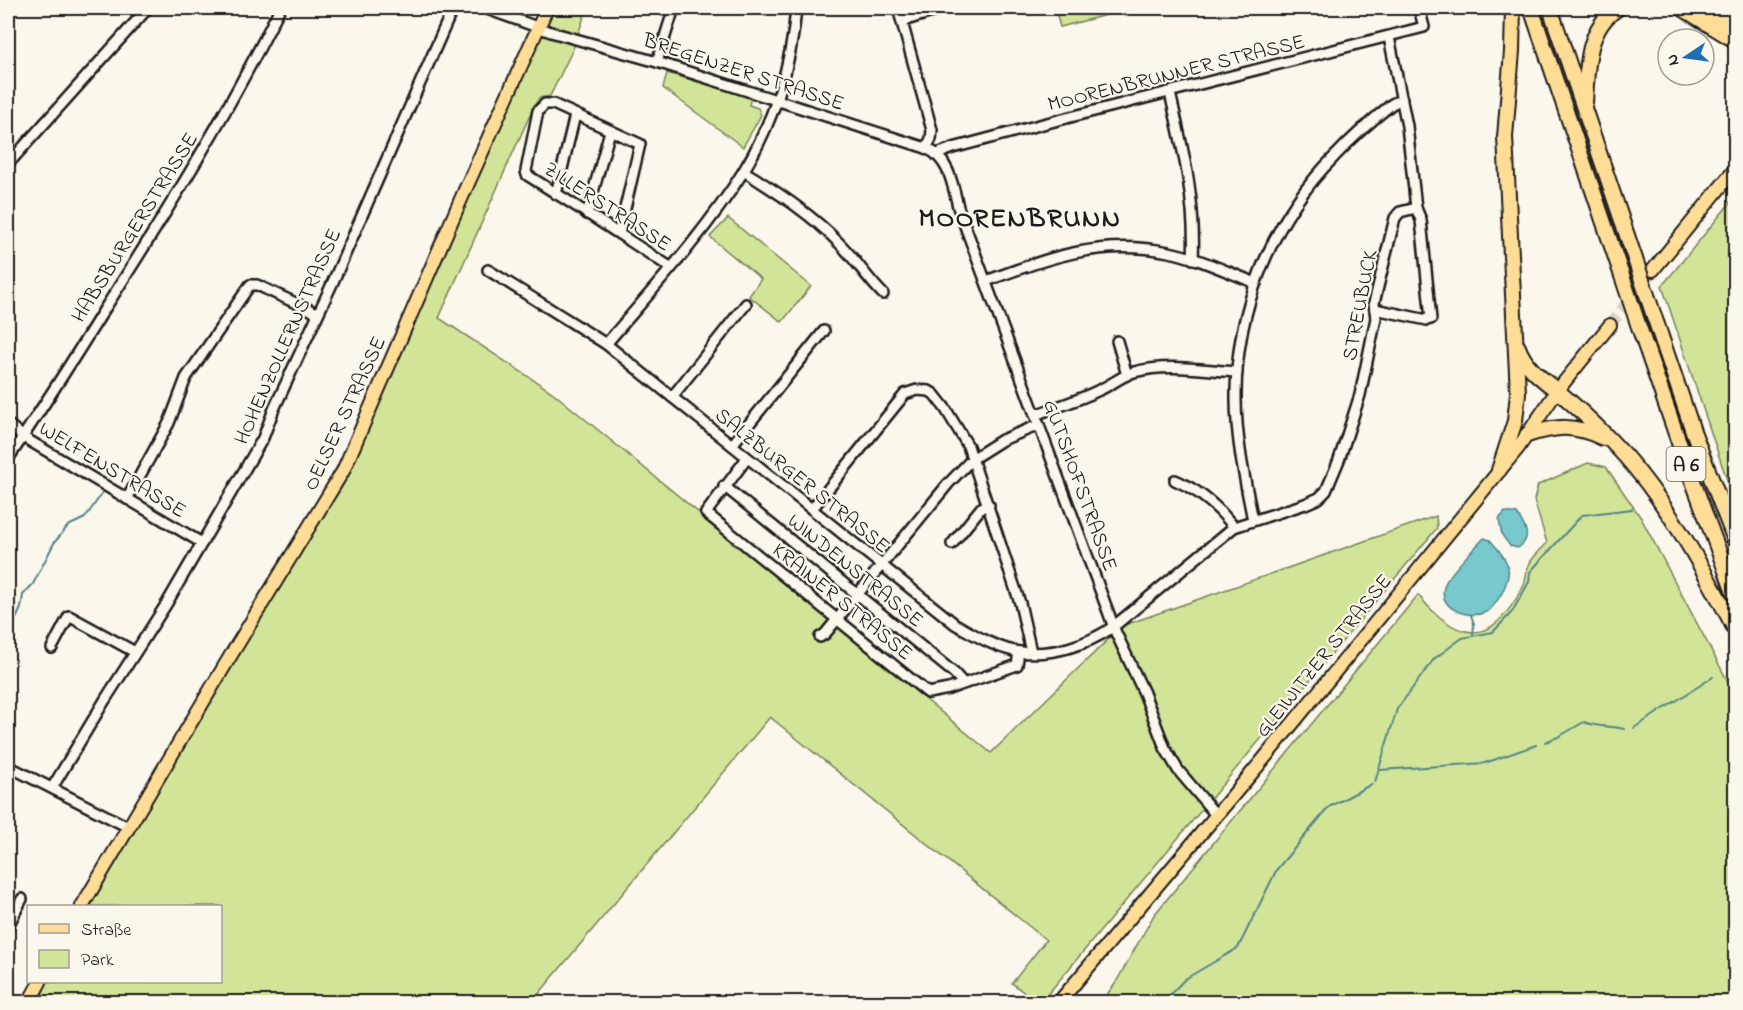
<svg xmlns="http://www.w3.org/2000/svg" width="1743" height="1010" font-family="'Indie Flower',sans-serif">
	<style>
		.green { fill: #d2e498; stroke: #77805a; stroke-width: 1.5 }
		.water { fill: #78c9ce; stroke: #538487; stroke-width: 1.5 }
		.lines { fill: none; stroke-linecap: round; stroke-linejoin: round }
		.stream { stroke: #538487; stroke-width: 2 }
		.major-tunnel { stroke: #dad6cd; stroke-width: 12; stroke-dasharray: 12 6; stroke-linecap: butt }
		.minor-casing { stroke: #1c1c1c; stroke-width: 14 }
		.major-casing { stroke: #1c1c1c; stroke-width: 16 }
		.highway-casing { stroke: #1c1c1c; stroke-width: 18 }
		.minor { stroke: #fbf7ec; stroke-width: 9 }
		.major { stroke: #ffdd96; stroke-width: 12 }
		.highway { stroke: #ffdd96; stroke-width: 14 }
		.highway-bridge-casing { stroke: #1c1c1c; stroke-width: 18; stroke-linecap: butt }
		.highway-bridge { stroke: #ffdd96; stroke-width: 14 }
		.labels { text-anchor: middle; stroke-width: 4.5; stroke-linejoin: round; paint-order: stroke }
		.shield { fill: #fbf7ec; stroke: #5f5e5a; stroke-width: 1.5 }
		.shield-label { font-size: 20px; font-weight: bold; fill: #1c1c1c }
		.street-label { font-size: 21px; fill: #1c1c1c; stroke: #fbf7ec }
		.district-label { font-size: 27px; font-weight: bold; letter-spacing: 1.5px; fill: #1c1c1c; stroke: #fbf7ec }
	</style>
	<rect width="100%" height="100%" fill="#fbf7ec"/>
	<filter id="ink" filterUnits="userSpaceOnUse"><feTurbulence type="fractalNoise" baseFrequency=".0167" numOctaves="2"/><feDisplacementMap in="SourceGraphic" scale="12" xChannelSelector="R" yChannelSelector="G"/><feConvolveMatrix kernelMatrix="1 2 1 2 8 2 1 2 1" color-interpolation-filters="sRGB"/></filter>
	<g filter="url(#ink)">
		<g class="green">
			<path d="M553,8h34l-14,41 -23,47 -11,2 -5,8 -95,212 113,74 439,361 131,-127 314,-110 1,12 -395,473h-7l-23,-18 34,-43 -276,-223 -238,285h-492l6,-20h174v-76h-131l53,-94 197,-322z"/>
			<path d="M1055,8h62l1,4 -58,15z"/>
			<path d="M667,73l84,24 -2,8 9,3 3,7 -18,32 -80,-59z"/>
			<path d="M1735,197h1l-1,307 -73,-218z"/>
			<path d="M728,218l83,68 -29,36 -33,-26 12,-17 -51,-42z"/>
			<path d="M1588,463l18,4 35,51 94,177v307h-634l14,-18 39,-69 264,-320c7,8 14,17 23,23 39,32 63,4 82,-31 4,-7 2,-15 6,-22 3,-8 12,-15 18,-22l-13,-43 4,-15z"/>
		</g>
		<g class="water">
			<path d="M1505,512l12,2c8,12 16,24 1,34l-8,-2 -8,-11 -3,-16z"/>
			<path d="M1484,538l6,2c6,7 16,17 18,27 2,9 -2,18 -6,26 -4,6 -8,14 -14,18 -18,10 -53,-2 -43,-27 5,-12 29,-35 39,-46z"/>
		</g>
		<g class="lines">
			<g class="stream">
				<path d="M1471,615l3,9 -1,11"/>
				<path d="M8,622l8,-3 5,-11 2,-13 10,-11 21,-41 14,-17 17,-8 18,-26"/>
				<path d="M1634,728l79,-51"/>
				<path d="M1545,742l13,-5 26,-15c14,6 26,3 40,7"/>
				<path d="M1380,770l105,-7 51,-18"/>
				<path d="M1375,782l22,-73 37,-50 28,-21 31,-6 19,-20 17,-30 1,-10 52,-57 50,-6"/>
				<path d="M1163,1002l22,-23 53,-31 39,-79 52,-62 43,-23"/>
			</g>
			<path class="major-tunnel" d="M1610,325l43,-55"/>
			<defs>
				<g id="minor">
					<path d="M484,8l67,24 106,30 269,86c23,10 27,37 32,59l158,426 28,60 21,55 13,22 38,45"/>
					<path d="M898,8l34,122 -1,9 -5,9"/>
					<path d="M903,21l42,-13"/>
					<path d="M657,62l17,-54"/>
					<path d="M1170,93c13,56 26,108 23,166"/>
					<path d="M937,154l16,-6 90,-24 381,-97 -5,-19"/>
					<path d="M8,164l140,-156"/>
					<path d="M744,171c32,21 66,42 93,70 17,16 29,36 46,53"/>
					<path d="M556,194l19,-79"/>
					<path d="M587,214l23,-83"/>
					<path d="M619,234l21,-90 -87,-40h-8l-7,7 -12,60 1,4c48,30 95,61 143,92"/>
					<path d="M488,270l118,74 349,280c20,11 42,25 65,28 32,4 67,-7 93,-25l121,-100 71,-23 14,-6 7,-7 13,-31 21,-65 16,-77 -2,-15 21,-85 5,-6 16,-4 -9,-82 -18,-89"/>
					<path d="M986,281c62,-23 115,-43 183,-29 30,6 58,20 87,31"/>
					<path d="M1375,309l52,11 4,-1 -10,-99 -5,-12"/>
					<path d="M1117,341l10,34"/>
					<path d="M606,344c47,-55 99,-111 137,-172 30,-49 49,-108 53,-164"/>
					<path d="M672,397l74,-93"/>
					<path d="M1035,415c21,-8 42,-14 62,-24 13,-5 24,-15 37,-19 34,-9 69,-2 103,0"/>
					<path d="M8,424l15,13 179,106"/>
					<path d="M732,445l92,-114"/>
					<path d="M747,458l-41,55 222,180 21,-4 68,-24 2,-13"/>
					<path d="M8,459c33,-49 65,-99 96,-149 63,-98 124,-197 176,-302"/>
					<path d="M1175,480c24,10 43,27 59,47"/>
					<path d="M724,486l230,187 9,10"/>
					<path d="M127,499l42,-76 17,-45 64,-93h7l60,28"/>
					<path d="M812,509l93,-115 12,-4 12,1 5,3 11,14 23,38 52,157 11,49"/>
					<path d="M1253,520c-8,-39 -17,-81 -17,-121 -1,-89 36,-180 99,-243 18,-19 37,-36 57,-52l10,-5"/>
					<path d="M952,544l29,-36 8,-3"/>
					<path d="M820,637l5,-3 123,-150 24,-25 30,-19 37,-15"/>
					<path d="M52,648l17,-32 66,36"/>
					<path d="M8,766l120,61"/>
					<path d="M52,788l53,-88 62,-97 96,-165 11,-29 58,-125 121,-276"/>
					<path d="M8,926l14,-27"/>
				</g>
				<g id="major">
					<path d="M1653,270l83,-102"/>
					<path d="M82,906l149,-251 112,-184 122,-281 82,-182"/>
					<path d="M29,1002l11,-20"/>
					<path d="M1059,1002l203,-241 256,-313 39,-57 53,-66"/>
				</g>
				<g id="highway">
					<path d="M1531,8l90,265"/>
					<path d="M1550,8l85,251"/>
					<path d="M1682,8l54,33"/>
					<path d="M1704,8l32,20"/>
					<path d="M1585,103c2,-34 1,-75 33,-95"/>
					<path d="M1654,316l39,115 43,112"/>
					<path d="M1640,330l44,127 52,141"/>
					<path d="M1518,347c9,25 30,35 49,52 21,18 41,38 59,58 45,52 78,113 110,174"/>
					<path d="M1527,435c31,-9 46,-11 76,3"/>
					<path d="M1499,470l16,-49 3,-28 -13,-256 7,-86 1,-43"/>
				</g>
			</defs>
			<use href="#minor" class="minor-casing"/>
			<use href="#major" class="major-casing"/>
			<use href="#highway" class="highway-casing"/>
			<use href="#minor" class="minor"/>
			<use href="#major" class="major"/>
			<use href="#highway" class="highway"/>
			<defs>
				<g id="highway-bridge">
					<path d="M1635,259l19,57"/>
					<path d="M1621,273l19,57"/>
				</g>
			</defs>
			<use href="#highway-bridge" class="highway-bridge-casing"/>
			<use href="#highway-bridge" class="highway-bridge"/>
		</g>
	</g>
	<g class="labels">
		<rect class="shield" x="1666.5" y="447" width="39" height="34" rx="4.5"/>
		<g class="shield-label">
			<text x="1686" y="471">A 6</text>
		</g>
		<g class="street-label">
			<text transform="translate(744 71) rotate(18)" y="7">BREGENZER STRASSE</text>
			<text transform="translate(1176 72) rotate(-14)" y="7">MOORENBRUNNER STRASSE</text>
			<text transform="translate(608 206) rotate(33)" y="7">ZILLERSTRASSE</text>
			<text transform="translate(134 227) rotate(-58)" y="7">HABSBURGERSTRASSE</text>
			<text transform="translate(1359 305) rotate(-79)" y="7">STREUBUCK</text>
			<text transform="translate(287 336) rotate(-66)" y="7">HOHENZOLLERNSTRASSE</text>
			<text transform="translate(344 413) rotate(-65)" y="7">OELSER STRASSE</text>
			<text transform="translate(113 469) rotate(31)" y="7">WELFENSTRASSE</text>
			<text transform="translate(803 480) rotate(39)" y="7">SALZBURGER STRASSE</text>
			<text transform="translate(1081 485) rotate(70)" y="7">GUTSHOFSTRASSE</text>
			<text transform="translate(856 570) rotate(39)" y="7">WINDENSTRASSE</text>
			<text transform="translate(843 601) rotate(39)" y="7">KRAINER STRASSE</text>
			<text transform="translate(1323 655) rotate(-51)" y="7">GLEIWITZER STRASSE</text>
		</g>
		<g class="district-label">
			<text x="1020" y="226">MOORENBRUNN</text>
		</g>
	</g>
	<rect width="1743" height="1010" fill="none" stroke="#fbf7ec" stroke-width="30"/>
	<rect x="15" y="15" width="1713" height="980" fill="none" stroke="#1c1c1c" stroke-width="2" filter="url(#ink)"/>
	<rect x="27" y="905" width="195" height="78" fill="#fbf7ec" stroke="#a29f99" stroke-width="1.5"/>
	<rect x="39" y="924" width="30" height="9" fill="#ffdd96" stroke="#a29f99" stroke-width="1.5"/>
	<text x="81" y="935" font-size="18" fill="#1c1c1c">Straße</text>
	<rect x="39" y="950" width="30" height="18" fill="#d2e498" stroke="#a29f99" stroke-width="1.5"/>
	<text x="81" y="965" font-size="18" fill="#1c1c1c">Park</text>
	<g transform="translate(1686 57) rotate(257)"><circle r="28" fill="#fbf7ec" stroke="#a29f99" stroke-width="1.5"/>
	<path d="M0-4.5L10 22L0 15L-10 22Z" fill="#1f6fb2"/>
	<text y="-9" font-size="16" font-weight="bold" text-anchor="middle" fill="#1c1c1c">N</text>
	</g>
</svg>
